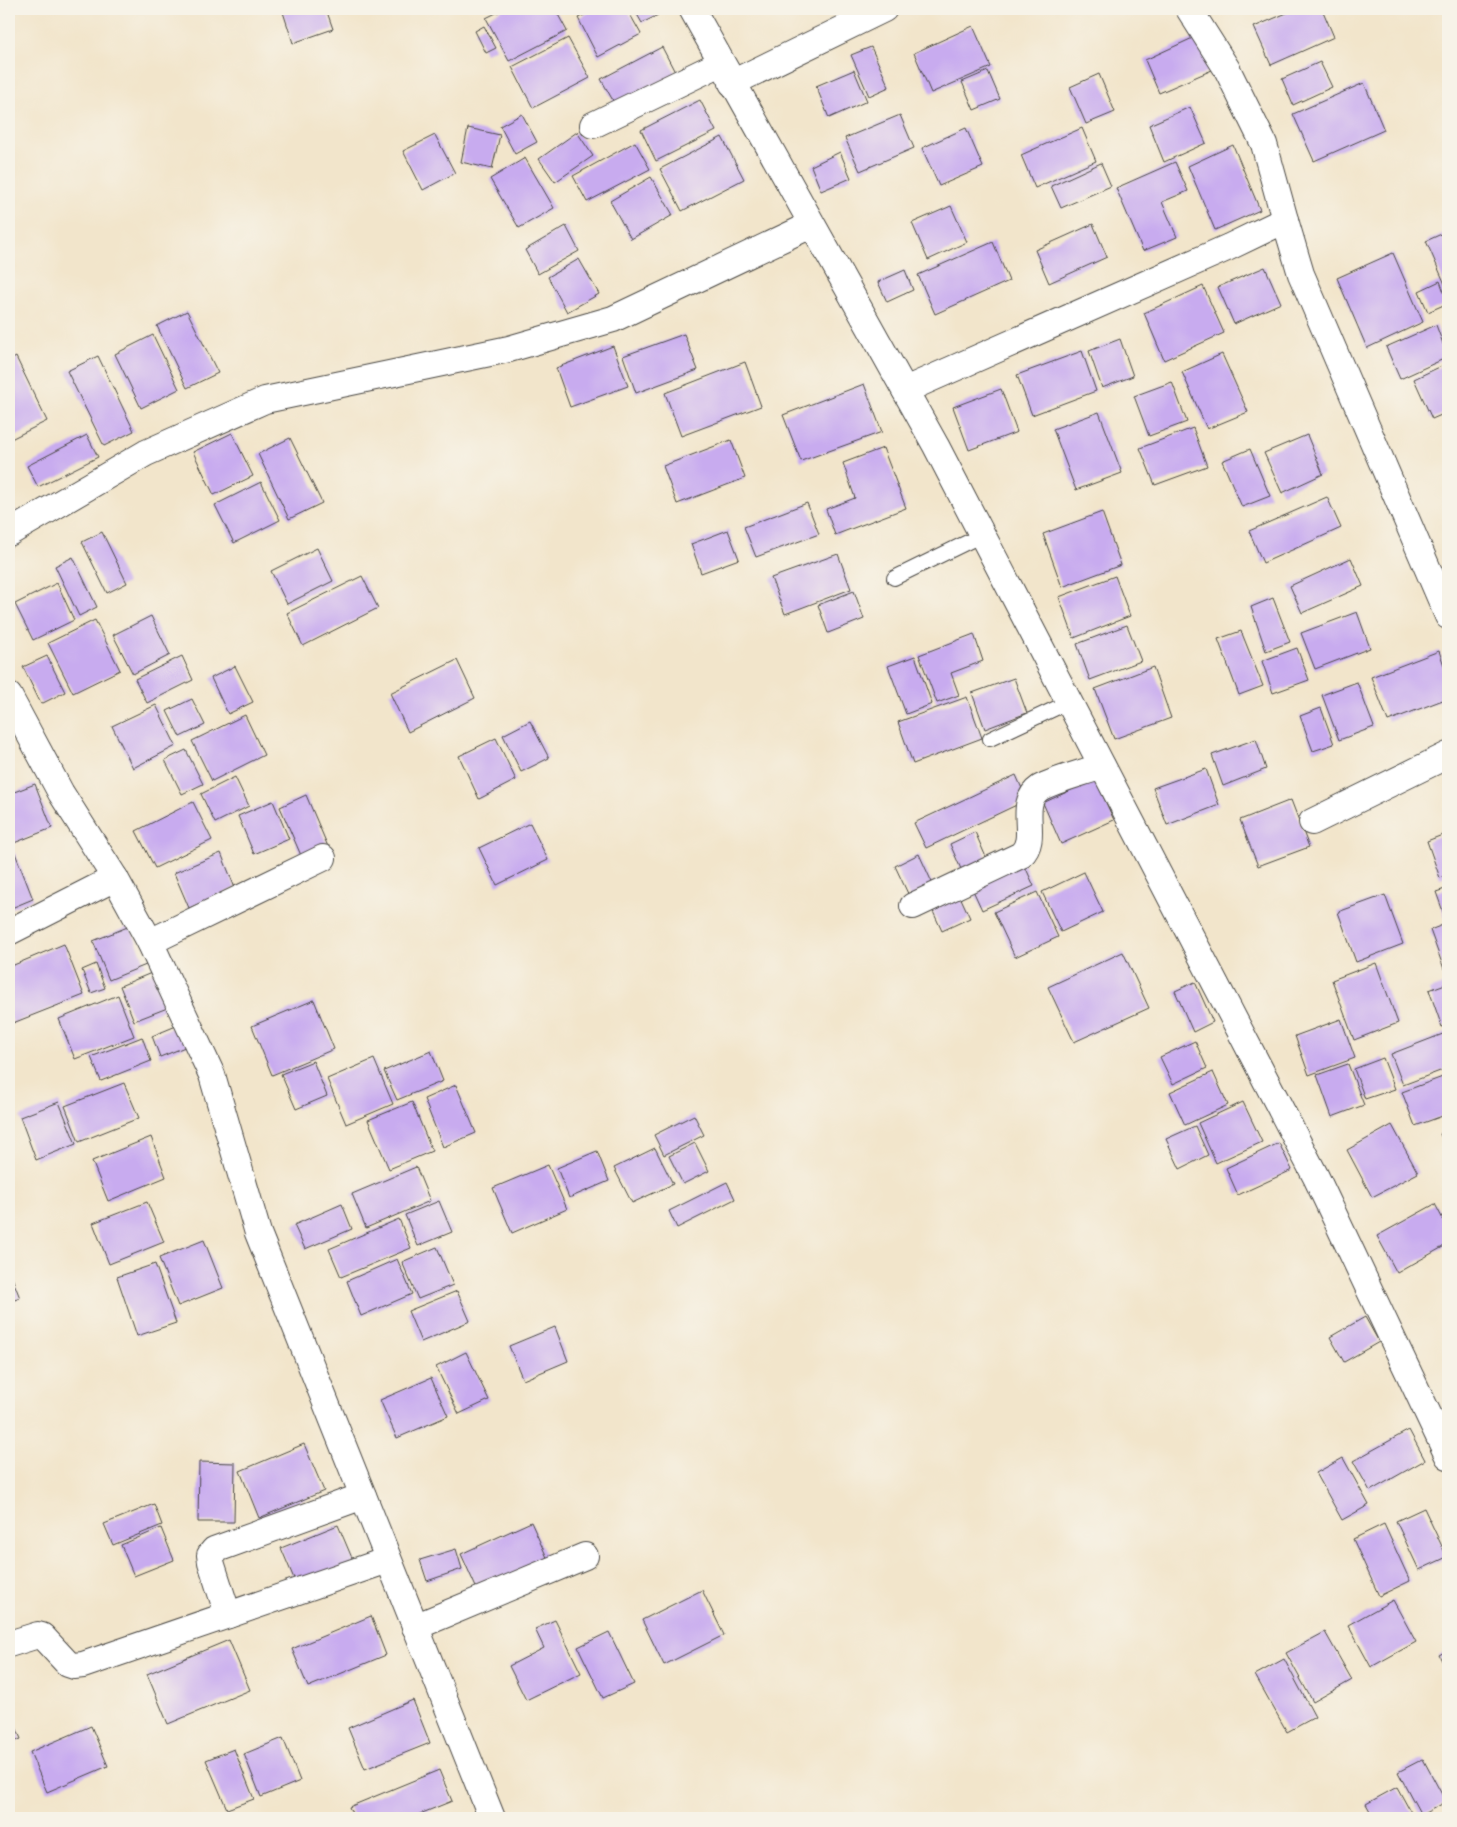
<svg xmlns="http://www.w3.org/2000/svg" width="1457" height="1827" font-family="'Gentium Book Plus',serif">
	<style>
		.building { fill: #c8abef }
		.lines { fill: none; stroke-linecap: round; stroke-linejoin: round }
		.service-casing { stroke: #494743; stroke-width: 16 }
		.minor-casing { stroke: #494743; stroke-width: 28 }
		.service { stroke: #fff; stroke-width: 14 }
		.minor { stroke: #fff; stroke-width: 26 }
	</style>
	<rect width="100%" height="100%" fill="#f7f3e8"/>
	<filter id="ink" filterUnits="userSpaceOnUse"><feTurbulence type="fractalNoise" baseFrequency=".02" numOctaves="2"/><feDisplacementMap in="SourceGraphic" scale="10" xChannelSelector="R" yChannelSelector="G"/><feConvolveMatrix kernelMatrix="1 2 1 2 8 2 1 2 1" color-interpolation-filters="sRGB"/></filter>
	<filter id="wash" filterUnits="userSpaceOnUse"><feTurbulence type="fractalNoise" baseFrequency=".0096" numOctaves="4" result="noise"/><feDisplacementMap in="SourceGraphic" scale="20" xChannelSelector="R" yChannelSelector="G"/><feGaussianBlur stdDeviation="1.12" result="paint"/><feColorMatrix in="noise" values="0 0 0 0 0 0 0 0 0 0 0 0 0 0 0 0 0 1.4 0 .05"/><feComposite in="paint" operator="in"/></filter>
	<g filter="url(#wash)">
		<rect width="100%" height="100%" fill="#f2e5cb"/>
		<g id="blocks">
			<g class="building">
				<path d="M282,9h44l7,20 -40,14z"/>
				<path d="M504,9h51l12,22 -58,30 -23,-43z"/>
				<path d="M596,9h31l14,25 -43,23 -20,-39z"/>
				<path d="M634,9h21l3,6 -16,8z"/>
				<path d="M1296,9h26l12,28 -63,28 -17,-38z"/>
				<path d="M484,26l12,22 -10,5 -11,-22z"/>
				<path d="M973,26l18,41 -60,26 -17,-40z"/>
				<path d="M1197,36l15,34 -53,23 -14,-33z"/>
				<path d="M568,38l22,40 -57,30 -21,-41z"/>
				<path d="M662,47l14,27 -60,32 -15,-27z"/>
				<path d="M871,47l18,40 -20,9 -18,-41z"/>
				<path d="M1320,62l12,25 -39,18 -11,-26z"/>
				<path d="M854,70l13,31 -38,17 -13,-32z"/>
				<path d="M988,71l12,28 -26,11 -12,-28z"/>
				<path d="M1099,74l16,38 -29,12 -16,-37z"/>
				<path d="M1364,83l20,47 -70,31 -21,-47z"/>
				<path d="M700,100l16,31 -60,30 -15,-31z"/>
				<path d="M1190,107l16,36 -42,19 -15,-37z"/>
				<path d="M522,114l15,28 -22,12 -15,-28z"/>
				<path d="M900,115l14,33 -54,23 -15,-33z"/>
				<path d="M468,128l32,7 -8,34 -31,-7z"/>
				<path d="M966,128l17,39 -44,19 -17,-38z"/>
				<path d="M1082,128l14,33 -61,27 -14,-33z"/>
				<path d="M577,132l16,24 -38,26 -16,-23z"/>
				<path d="M435,135l20,38 -32,17 -20,-39z"/>
				<path d="M722,137l22,42 -62,32 -22,-42z"/>
				<path d="M635,142l15,27 -63,33 -14,-26z"/>
				<path d="M1233,145l27,65 -45,20 -27,-64z"/>
				<path d="M840,152l11,26 -30,13 -10,-25z"/>
				<path d="M525,158l29,50 -35,20 -29,-49z"/>
				<path d="M1175,162l13,29 -26,11 15,35 -34,14 -27,-63z"/>
				<path d="M1101,163l10,23 -50,22 -10,-22z"/>
				<path d="M651,177l22,38 -42,24 -21,-38z"/>
				<path d="M951,206l16,36 -39,18 -16,-37z"/>
				<path d="M1093,224l14,33 -58,26 -14,-33z"/>
				<path d="M566,226l13,25 -41,23 -13,-24z"/>
				<path d="M1448,231v60l-22,-50z"/>
				<path d="M993,242l16,39 -74,33 -17,-39z"/>
				<path d="M1393,253l30,69 -56,26 -30,-70z"/>
				<path d="M579,259l20,35 -32,18 -19,-35z"/>
				<path d="M1265,267l16,36 -47,21 -16,-37z"/>
				<path d="M905,270l8,20 -26,12 -9,-20z"/>
				<path d="M1440,281l8,22 -20,9 -9,-21z"/>
				<path d="M1203,286l21,47 -60,27 -20,-47z"/>
				<path d="M187,311l31,62 -31,15 -30,-62z"/>
				<path d="M1436,325l12,32 -48,22 -14,-32z"/>
				<path d="M684,334l14,36 -62,23 -13,-37z"/>
				<path d="M153,335l26,54 -38,19 -26,-54z"/>
				<path d="M1120,339l13,37 -31,12 -13,-37z"/>
				<path d="M613,346l15,40 -58,21 -14,-39z"/>
				<path d="M1082,351l14,40 -64,24 -15,-40z"/>
				<path d="M1222,354l26,58 -41,17 -25,-57z"/>
				<path d="M98,356l36,75 -30,15 -37,-75z"/>
				<path d="M16,357l31,64 -38,19v-79z"/>
				<path d="M745,362l16,44 -80,30 -16,-43z"/>
				<path d="M1448,363v49l-16,7 -18,-40z"/>
				<path d="M1172,382l15,40 -38,14 -15,-40z"/>
				<path d="M864,384l18,48 -81,29 -18,-46z"/>
				<path d="M1001,389l16,43 -48,18 -16,-43z"/>
				<path d="M1099,412l23,61 -46,17 -23,-61z"/>
				<path d="M1193,428l14,38 -52,19 -15,-37z"/>
				<path d="M232,433l21,43 -39,19 -21,-43z"/>
				<path d="M87,435l11,22 -60,30 -11,-21z"/>
				<path d="M1307,435l16,39 -41,19 -18,-40z"/>
				<path d="M290,438l32,65 -33,16 -31,-65z"/>
				<path d="M731,440l14,38 -68,26 -14,-38z"/>
				<path d="M883,448l23,60 -71,27 -9,-26 29,-11 -12,-35z"/>
				<path d="M1250,449l20,47 -28,11 -20,-46z"/>
				<path d="M261,482l19,38 -46,23 -19,-38z"/>
				<path d="M1327,497l14,31 -78,35 -14,-32z"/>
				<path d="M9,498l9,19 -9,5z"/>
				<path d="M807,503l12,31 -63,23 -12,-30z"/>
				<path d="M1102,512l19,53 -59,22 -19,-53z"/>
				<path d="M728,530l11,29 -38,14 -10,-29z"/>
				<path d="M102,532l25,51 -20,10 -25,-51z"/>
				<path d="M317,548l16,33 -46,23 -16,-33z"/>
				<path d="M838,554l13,35 -66,25 -14,-36z"/>
				<path d="M73,557l24,50 -18,9 -24,-50z"/>
				<path d="M1351,558l12,28 -61,27 -12,-27z"/>
				<path d="M362,576l16,32 -75,38 -16,-33z"/>
				<path d="M1115,576l15,40 -56,22 -15,-41z"/>
				<path d="M57,583l17,37 -41,20 -18,-36z"/>
				<path d="M854,591l10,28 -36,14 -10,-28z"/>
				<path d="M1273,598l17,44 -24,9 -15,-44z"/>
				<path d="M1357,612l13,36 -55,21 -14,-36z"/>
				<path d="M151,616l19,39 -37,19 -20,-39z"/>
				<path d="M95,620l25,50 -47,23 -25,-50z"/>
				<path d="M1127,625l14,36 -51,19 -13,-36z"/>
				<path d="M1241,631l22,55 -24,9 -21,-56z"/>
				<path d="M974,634l9,27 -32,12 8,22 -22,8 -18,-48z"/>
				<path d="M1297,648l12,32 -36,13 -11,-32z"/>
				<path d="M1439,651l9,26v21l-60,23 -17,-44z"/>
				<path d="M47,656l18,36 -24,12 -18,-37z"/>
				<path d="M182,656l11,24 -46,23 -12,-24z"/>
				<path d="M915,656l17,48 -26,10 -18,-48z"/>
				<path d="M457,660l18,38 -67,34 -18,-39z"/>
				<path d="M235,666l18,36 -25,12 -17,-36z"/>
				<path d="M1153,667l18,51 -57,21 -19,-50z"/>
				<path d="M1014,678l13,35 -42,16 -13,-36z"/>
				<path d="M1357,682l17,45 -35,13 -17,-45z"/>
				<path d="M967,697l15,41 -69,26 -15,-42z"/>
				<path d="M192,699l13,26 -25,12 -13,-26z"/>
				<path d="M156,705l20,41 -43,22 -21,-42z"/>
				<path d="M1321,708l13,36 -21,7 -13,-35z"/>
				<path d="M245,715l19,40 -52,26 -20,-40z"/>
				<path d="M530,721l19,37 -28,14 -18,-37z"/>
				<path d="M496,738l20,42 -37,19 -20,-43z"/>
				<path d="M1256,739l10,30 -43,17 -11,-31z"/>
				<path d="M186,750l17,34 -21,10 -17,-34z"/>
				<path d="M1206,769l13,36 -52,20 -14,-37z"/>
				<path d="M1016,775l11,25 -101,48 -12,-25z"/>
				<path d="M235,777l14,29 -34,17 -14,-29z"/>
				<path d="M1095,779l19,41 -53,24 -18,-41z"/>
				<path d="M35,784l17,44 -43,17v-51z"/>
				<path d="M306,795l23,54 -26,11 -23,-53z"/>
				<path d="M1291,800l18,47 -51,19 -18,-46z"/>
				<path d="M273,801l16,38 -35,15 -16,-38z"/>
				<path d="M193,802l19,38 -57,28 -19,-37z"/>
				<path d="M530,823l18,37 -51,25 -18,-37z"/>
				<path d="M975,832l14,32 -25,12 -14,-32z"/>
				<path d="M1445,834l3,8v33l-8,3 -13,-37z"/>
				<path d="M15,853l18,46 -24,10v-54z"/>
				<path d="M221,853l14,35 -46,20 -15,-35z"/>
				<path d="M919,854l16,35 -24,11 -16,-34z"/>
				<path d="M1023,862l11,24 -52,24 -11,-24z"/>
				<path d="M1084,872l19,40 -42,20 -19,-40z"/>
				<path d="M1448,888v28l-3,1 -9,-25z"/>
				<path d="M958,892l12,26 -28,13 -12,-26z"/>
				<path d="M1037,892l21,45 -43,20 -21,-45z"/>
				<path d="M1385,895l18,49 -47,18 -18,-50z"/>
				<path d="M1448,923v44l-4,2 -14,-39z"/>
				<path d="M130,926l16,39 -37,15 -16,-39z"/>
				<path d="M64,944l20,51 -71,28 -4,-9v-47z"/>
				<path d="M1123,952l26,56 -75,34 -26,-55z"/>
				<path d="M1376,963l22,60 -44,17 -22,-60z"/>
				<path d="M96,964l9,24 -14,5 -9,-23z"/>
				<path d="M161,969l14,36 -41,16 -14,-35z"/>
				<path d="M1195,982l18,40 -20,10 -18,-41z"/>
				<path d="M1448,983v42l-6,2 -13,-37z"/>
				<path d="M118,995l16,41 -59,23 -16,-40z"/>
				<path d="M314,1000l20,49 -62,26 -20,-49z"/>
				<path d="M1341,1019l14,39 -46,17 -14,-39z"/>
				<path d="M181,1024l9,21 -30,12 -8,-21z"/>
				<path d="M1448,1032v36l-45,17 -12,-31z"/>
				<path d="M142,1037l9,24 -50,20 -10,-24z"/>
				<path d="M1195,1041l12,27 -34,16 -13,-27z"/>
				<path d="M431,1051l12,30 -46,19 -13,-29z"/>
				<path d="M1383,1058l12,31 -30,10 -11,-30z"/>
				<path d="M374,1059l19,45 -47,20 -19,-45z"/>
				<path d="M313,1061l14,35 -31,13 -15,-35z"/>
				<path d="M1348,1064l16,41 -32,12 -15,-42z"/>
				<path d="M1213,1072l15,33 -43,20 -15,-33z"/>
				<path d="M1448,1075v39l-33,12 -13,-34z"/>
				<path d="M124,1083l15,35 -60,24 -14,-36z"/>
				<path d="M456,1085l20,48 -33,14 -19,-48z"/>
				<path d="M59,1102l17,42 -40,16 -16,-43z"/>
				<path d="M412,1102l20,49 -43,18 -21,-49z"/>
				<path d="M1243,1102l19,40 -46,21 -18,-40z"/>
				<path d="M694,1115l10,20 -40,20 -10,-20z"/>
				<path d="M1392,1125l26,48 -46,24 -25,-47z"/>
				<path d="M1195,1126l13,29 -28,14 -14,-30z"/>
				<path d="M1448,1129v21l-8,-16z"/>
				<path d="M151,1137l15,40 -58,24 -16,-40z"/>
				<path d="M695,1143l14,28 -26,13 -14,-28z"/>
				<path d="M1279,1143l13,27 -54,25 -12,-27z"/>
				<path d="M655,1148l18,36 -41,19 -18,-35z"/>
				<path d="M597,1151l12,30 -40,17 -12,-30z"/>
				<path d="M548,1165l19,44 -55,24 -19,-45z"/>
				<path d="M416,1167l14,34 -64,27 -14,-34z"/>
				<path d="M727,1182l8,17 -58,29 -8,-17z"/>
				<path d="M439,1201l13,31 -34,14 -13,-31z"/>
				<path d="M147,1202l17,40 -55,22 -16,-41z"/>
				<path d="M342,1204l10,25 -47,20 -11,-24z"/>
				<path d="M1435,1204l13,25v15l-51,29 -20,-37z"/>
				<path d="M399,1219l12,29 -70,29 -12,-28z"/>
				<path d="M204,1240l19,48 -45,18 -19,-48z"/>
				<path d="M437,1247l16,38 -35,14 -16,-37z"/>
				<path d="M397,1259l15,35 -51,22 -14,-35z"/>
				<path d="M155,1264l21,59 -39,13 -20,-59z"/>
				<path d="M9,1270l11,28 -11,4z"/>
				<path d="M457,1291l13,30 -49,21 -13,-31z"/>
				<path d="M1365,1317l14,25 -35,20 -14,-25z"/>
				<path d="M555,1327l13,34 -45,19 -14,-34z"/>
				<path d="M466,1352l23,48 -30,14 -23,-47z"/>
				<path d="M431,1378l17,38 -51,22 -17,-38z"/>
				<path d="M1409,1430l16,30 -55,31 -17,-30z"/>
				<path d="M304,1444l20,47 -65,27 -19,-47z"/>
				<path d="M1343,1458l26,47 -27,15 -26,-47z"/>
				<path d="M199,1462l36,1 -1,59h-36z"/>
				<path d="M154,1504l8,21 -49,20 -9,-21z"/>
				<path d="M1424,1508l23,49 -28,13 -23,-49z"/>
				<path d="M531,1522l18,40 -70,32 -18,-40z"/>
				<path d="M1384,1524l26,57 -31,15 -26,-57z"/>
				<path d="M338,1525l17,40 -57,23 -17,-40z"/>
				<path d="M161,1528l13,32 -40,16 -13,-31z"/>
				<path d="M456,1549l6,20 -35,12 -7,-21z"/>
				<path d="M702,1590l22,45 -60,30 -22,-45z"/>
				<path d="M1393,1600l23,42 -45,25 -23,-42z"/>
				<path d="M371,1616l15,39 -78,32 -16,-38z"/>
				<path d="M555,1620l26,53 -55,27 -17,-34 35,-18 -9,-19z"/>
				<path d="M609,1632l25,52 -31,14 -25,-51z"/>
				<path d="M1325,1632l27,48 -39,22 -27,-49z"/>
				<path d="M229,1640l21,50 -82,34 -21,-50z"/>
				<path d="M1448,1650v22l-9,-17z"/>
				<path d="M1284,1659l31,58 -28,15 -32,-57z"/>
				<path d="M413,1700l17,43 -65,26 -17,-41z"/>
				<path d="M10,1713l11,26 -12,5v-30z"/>
				<path d="M91,1726l17,40 -61,26 -17,-40z"/>
				<path d="M283,1738l17,43 -39,16 -17,-43z"/>
				<path d="M234,1749l20,50 -27,10 -21,-49z"/>
				<path d="M1423,1759l23,43 -25,13 -23,-43z"/>
				<path d="M439,1770l13,31 -42,17h-56l-5,-11z"/>
				<path d="M1397,1787l17,31h-40l-8,-14z"/>
			</g>
		</g>
	</g>
	<g filter="url(#ink)">
		<use href="#blocks" fill-opacity="0" stroke="#494743" stroke-width="1"/>
		<g class="lines">
			<defs>
				<g id="service">
					<path d="M894,578l88,-43"/>
					<path d="M990,739l79,-37"/>
				</g>
				<g id="minor">
					<path d="M692,9l244,437 380,731 132,279"/>
					<path d="M1189,9l38,60 37,75 21,76"/>
					<path d="M732,83l152,-74"/>
					<path d="M593,125l128,-62"/>
					<path d="M905,390l324,-143 56,-27 16,54 147,342"/>
					<path d="M9,533l137,-80 119,-53 244,-51 104,-30 198,-94"/>
					<path d="M9,696l52,97 54,85 35,64 62,133 46,158 234,585"/>
					<path d="M1312,822l136,-67"/>
					<path d="M913,906l108,-51c19,-17 -5,-51 19,-67 14,-8 46,-16 62,-22"/>
					<path d="M9,932l106,-54"/>
					<path d="M150,942l173,-84"/>
					<path d="M228,1615l-17,-53 -1,-7 4,-5 149,-54"/>
					<path d="M415,1627l170,-71"/>
					<path d="M9,1644l29,-9 4,1 26,28 6,2 9,-1 305,-105"/>
				</g>
			</defs>
			<use href="#service" class="service-casing"/>
			<use href="#minor" class="minor-casing"/>
			<use href="#service" class="service"/>
			<use href="#minor" class="minor"/>
		</g>
	</g>
	<rect width="1457" height="1827" fill="none" stroke="#f7f3e8" stroke-width="30"/>
</svg>
